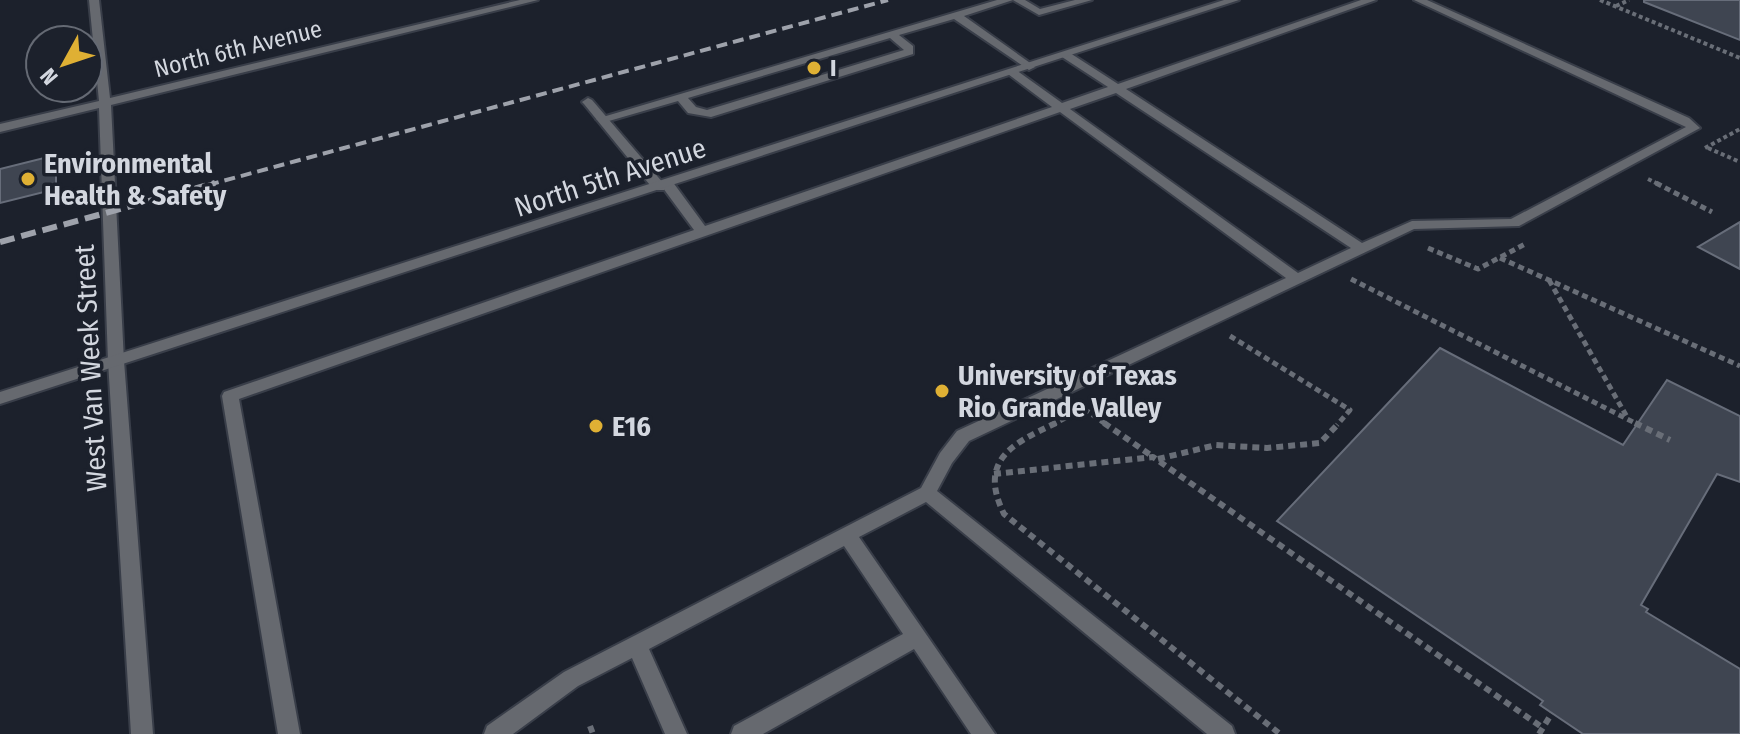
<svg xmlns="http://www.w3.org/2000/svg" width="1740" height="734" font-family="'Fira Sans Condensed',sans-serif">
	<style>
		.building { fill: #3f4551; stroke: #676d7a; stroke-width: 2 }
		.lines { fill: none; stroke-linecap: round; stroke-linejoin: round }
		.service-casing { stroke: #393e49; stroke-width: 4 }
		.minor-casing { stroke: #393e49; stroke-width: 4 }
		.tertiary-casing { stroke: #393e49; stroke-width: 4 }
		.path-far2 { stroke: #696e77; stroke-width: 4; stroke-dasharray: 4 3; stroke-linecap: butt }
		.path-far1 { stroke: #696e77; stroke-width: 5; stroke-dasharray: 6 4; stroke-linecap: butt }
		.path { stroke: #696e77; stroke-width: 6; stroke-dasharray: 7 5; stroke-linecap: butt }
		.service { fill: #66696f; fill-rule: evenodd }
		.minor { fill: #66696f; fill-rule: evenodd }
		.tertiary { fill: #66696f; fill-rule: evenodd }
		.rail-far1 { stroke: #9ea2ab; stroke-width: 4; stroke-dasharray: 11 6; stroke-linecap: butt }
		.rail { stroke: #9ea2ab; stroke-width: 6; stroke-dasharray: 15 7; stroke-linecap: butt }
		.poi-dot { fill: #dfb034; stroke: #1c212c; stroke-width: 3 }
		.labels { text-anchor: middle; stroke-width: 7; stroke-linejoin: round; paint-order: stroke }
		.far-street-label { font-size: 24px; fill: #d3d7df; stroke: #1c212c }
		.far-poi-label { font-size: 24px; font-weight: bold; fill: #d3d7df; stroke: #1c212c; text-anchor: start }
		.poi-label { font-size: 28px; font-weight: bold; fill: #d3d7df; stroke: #1c212c; text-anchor: start }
		.street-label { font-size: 28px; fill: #d3d7df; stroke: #1c212c }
	</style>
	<rect width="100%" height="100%" fill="#1c212c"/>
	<g class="building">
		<path d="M1644,0h96v40l-96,-38z"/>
		<path d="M56,155v34l-56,14v-34z"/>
		<path d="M1740,222v47l-42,-22z"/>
		<path d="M1440,348l183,97 44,-65 73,36v66l-23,-8 -76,131 7,4 -2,3 94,57v65h-157l-43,-29 3,-4 -266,-180z"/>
	</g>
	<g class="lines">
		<defs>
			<g id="service">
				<path d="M997,0h28l15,9 35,-9h17l-53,15 -26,-15 -49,16 69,49 2,2 -6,3 -75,-51 -55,16 14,11v8l-202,63 -23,-4 -10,-12 -76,22 -6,-4zM890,38l14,12 -197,60 -11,-3 -8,-9z"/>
				<path d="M1361,0h15l-250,89 236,154 50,-22 99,-2 175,-92 -272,-127h13l262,118 11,10 -181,98 -105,3 -445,212 -17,22 -15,28 295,235 3,8h-28l-281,-232 -67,35 136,197h-24l-57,-85 -151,85h-32l3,-8 169,-92 -59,-88 -195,103 38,85h-22l-33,-76 -54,28 -65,48h-29l3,-8 77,-54 357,-184 19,-35 17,-22 329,-153 -226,-166 -821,287 61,335h-22l-56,-338 2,-4 470,-162 -34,-46 2,-3h10l33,45 347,-119 -44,-33v-4h8l46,33 46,-16 -46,-30v-4h8l48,31zM1116,93l235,155 -53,25 -228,-164z"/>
			</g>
			<g id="minor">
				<path d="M89,0h10l11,98 410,-98h18l-427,105 13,256 29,373h-22l-23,-373 -9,-253 -99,24v-8l99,-23z"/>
				<path d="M588,98l4,2 72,84v6h-10l-70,-86 -2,-2z"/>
			</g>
			<path id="tertiary" d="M1224,0h15l-1239,404v-12z"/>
		</defs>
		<use href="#service" class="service-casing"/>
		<use href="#minor" class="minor-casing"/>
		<use href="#tertiary" class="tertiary-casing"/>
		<g class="path-far2">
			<path d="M1600,0l140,58"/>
			<path d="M1616,6l13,-6"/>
			<path d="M1705,148l35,-19"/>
			<path d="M1708,148l32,14"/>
			<path d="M1648,179l12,6"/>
		</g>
		<g class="path-far1">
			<path d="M1656,183l56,29"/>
			<path d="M1428,248l50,21 49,-26"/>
			<path d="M1500,258l240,108"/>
			<path d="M1351,279l288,146"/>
			<path d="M1549,280l78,137"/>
			<path d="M1230,336l120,74 -13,15"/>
			<path d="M1084,409l23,16"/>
			<path d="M1051,425l29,-14"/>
		</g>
		<g class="path">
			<path d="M1056,423c-45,21 -78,38 -52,91l276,220"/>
			<path d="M1104,423l48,33"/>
			<path d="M1635,423l35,17"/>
			<path d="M1158,459l58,-14 51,3 53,-5 19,-20"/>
			<path d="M994,474l159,-17 390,271"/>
			<path d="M590,726l3,8"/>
			<path d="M1539,734l13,-21"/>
		</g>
		<use href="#service" class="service"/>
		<use href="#minor" class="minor"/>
		<use href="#tertiary" class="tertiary"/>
		<path class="rail-far1" d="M208,185l680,-185"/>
		<path class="rail" d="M0,242l215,-59"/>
	</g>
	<g class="poi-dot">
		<circle cx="814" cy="68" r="8"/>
		<circle cx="28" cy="179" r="8"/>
		<circle cx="942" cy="391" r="8"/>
		<circle cx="596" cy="426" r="8"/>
	</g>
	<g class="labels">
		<g class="far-street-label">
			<text transform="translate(238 49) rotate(-14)" y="8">North 6th Avenue</text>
		</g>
		<g class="far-poi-label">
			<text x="830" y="76">I</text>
		</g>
		<g class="poi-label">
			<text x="44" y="173">Environmental<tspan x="44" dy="32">Health &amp; Safety</tspan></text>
			<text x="958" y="385">University of Texas<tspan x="958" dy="32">Rio Grande Valley</tspan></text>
			<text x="612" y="436">E16</text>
		</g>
		<g class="street-label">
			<text transform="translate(610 177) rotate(-18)" y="10">North 5th Avenue</text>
			<text transform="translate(90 368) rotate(-93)" y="10">West Van Week Street</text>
		</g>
	</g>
	<g transform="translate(64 64) rotate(230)"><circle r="38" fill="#1c212c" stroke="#656a74" stroke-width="2"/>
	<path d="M0-6L14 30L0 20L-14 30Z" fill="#dfb034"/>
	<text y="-12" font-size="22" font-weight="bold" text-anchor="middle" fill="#d3d7df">N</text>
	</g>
</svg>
